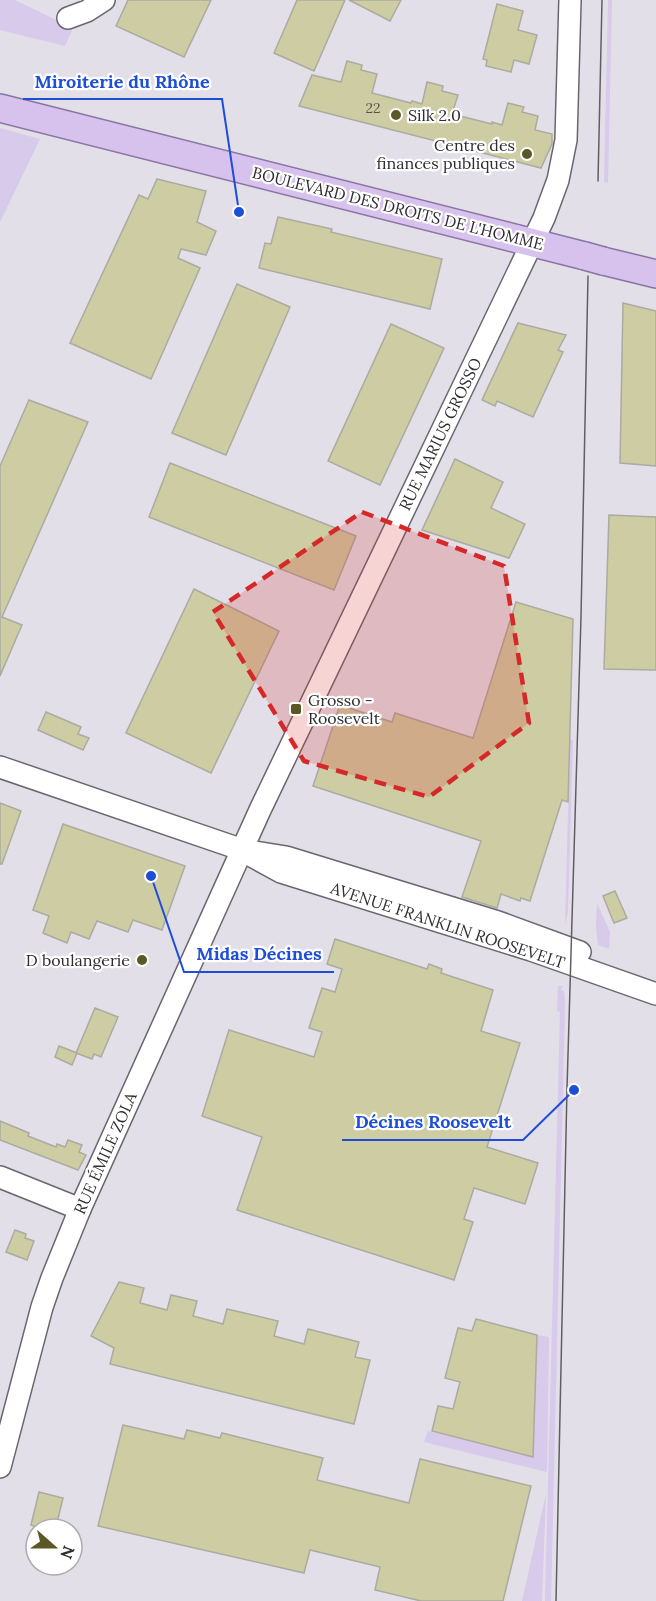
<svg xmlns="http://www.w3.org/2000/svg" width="656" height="1601" font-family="Lora,serif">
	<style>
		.green { fill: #d7caea }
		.building { fill: #cdcca2; stroke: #ababa1; stroke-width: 1.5 }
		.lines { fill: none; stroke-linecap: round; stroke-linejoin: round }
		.minor-casing { stroke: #6a666f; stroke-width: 24 }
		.major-casing { stroke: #8974a3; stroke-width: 30 }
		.minor { stroke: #fff; stroke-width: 21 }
		.major { stroke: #d6c2ed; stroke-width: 27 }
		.tram { stroke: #615e63; stroke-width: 1.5 }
		.major-bridge-casing { stroke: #8974a3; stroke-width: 30; stroke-linecap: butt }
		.major-bridge { stroke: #d6c2ed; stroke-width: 27 }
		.marked { fill: #d62828; fill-opacity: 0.2; stroke: #d62828; stroke-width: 4.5; stroke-dasharray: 12 8; stroke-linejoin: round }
		.poi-dot { fill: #5b5825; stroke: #fff; stroke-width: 2 }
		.labels { text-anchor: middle; stroke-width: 4.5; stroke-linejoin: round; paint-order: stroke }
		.number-label { font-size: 14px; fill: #56554d }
		.poi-label { font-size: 16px; fill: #2f2d31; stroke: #fff; text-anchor: start }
		.street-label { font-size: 16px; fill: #2f2d31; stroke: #fff }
		.leader { fill: none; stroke: #1d4ed8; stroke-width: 2 }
		.callout-dot { fill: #1d4ed8; stroke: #fff; stroke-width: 2 }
		.callout-label { font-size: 18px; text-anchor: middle; font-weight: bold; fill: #1d4ed8; stroke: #fff; stroke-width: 4.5; stroke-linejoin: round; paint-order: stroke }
	</style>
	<rect width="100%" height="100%" fill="#e3dfe8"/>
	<g class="green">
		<path d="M0,0h15l58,28 -8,18 -65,-16z"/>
		<path d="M608,0h4l-4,183 -4,-1z"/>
		<path d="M0,128l40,11 -40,83z"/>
		<path d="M570,739l3,1 -5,172 -3,12z"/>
		<path d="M597,903l13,29 -1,17 -11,-4 -2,-18z"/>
		<path d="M558,986h5l-2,4 3,1 1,13 -14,597h-6l15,-589 -3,-1z"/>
		<path d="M537,1335l12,2 -2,135 -123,-30 4,-11 105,25z"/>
		<path d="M546,1494l-4,107h-20z"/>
	</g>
	<g class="building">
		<path d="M128,0h83l-27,57 -68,-31z"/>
		<path d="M297,0h48l-31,71 -40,-18z"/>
		<path d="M349,0h52l-11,21z"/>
		<path d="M497,4l26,7 -5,19 19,5 -8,29 -15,-4 -3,12 -25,-6 1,-6 -4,-1z"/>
		<path d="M347,61l15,4 -1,5 16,4 -5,19 39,10 1,-2 10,3 5,-22 16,4 -1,5 16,4 -6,19 40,10v-2l10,3 6,-22 16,4 -2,5 16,4 -3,14 17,4v10l-11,24 -242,-62 13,-31 29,7z"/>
		<path d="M157,179l49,12 -9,31 19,9 -10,24 -25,-6 -3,9 22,10 -49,111 -81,-36 69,-148 9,4z"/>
		<path d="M278,217l54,12 -1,3 111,27 -12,50 -171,-41 6,-25 6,1z"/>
		<path d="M237,284l53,23 -64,148 -54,-22z"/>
		<path d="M623,303l33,8v155l-36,-3z"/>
		<path d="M518,323l48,12 -8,15 5,2 -30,65 -36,-16 -2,5 -13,-6z"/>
		<path d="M391,324l53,24 -64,137 -52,-24z"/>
		<path d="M29,400l59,22 -86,195 20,8 -22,51v-210z"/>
		<path d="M455,459l48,23 -12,26 34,16 -16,34 -87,-28z"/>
		<path d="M170,463l186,73 -22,54 -185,-73z"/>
		<path d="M609,515l47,2v153l-52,-1z"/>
		<path d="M194,589l85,42 -68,142 -85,-40z"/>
		<path d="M516,602l57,17 -5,183 -6,-2 -32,101 -9,-3 -1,3 -19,-7 -4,14 -35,-11 19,-56 -168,-55 27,-81 52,17 3,-9 78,25z"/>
		<path d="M46,712l35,15 -3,7 11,4 -6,12 -45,-20z"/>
		<path d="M0,803l21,8 -19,53h-2z"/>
		<path d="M63,824l122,42 -23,64 -29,-10 -5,12 -31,-11 -8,18 -18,-7 -4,11 -24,-10 6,-17 -16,-6z"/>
		<path d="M615,891l12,27 -13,5 -11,-27z"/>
		<path d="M335,939l92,30 2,-5 13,5 -1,4 52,17 -12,41 39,12 -33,104 51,16 -13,41 -51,-16 -10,31 9,3 -19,58 -217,-70 25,-73 -60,-21 27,-86 85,27 8,-25 -13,-4 13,-40 13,4 7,-23 -15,-5z"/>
		<path d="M95,1008l23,9 -17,40 -7,-3 -2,5 -16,-6z"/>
		<path d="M59,1046l18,7 -5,12 -17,-8z"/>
		<path d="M0,1121l29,12 -1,3 28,11 1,-3 8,3 3,-7 14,5 -3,7 7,3 -8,15 -78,-30z"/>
		<path d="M15,1230l11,4 -1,4 9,3 -7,19 -21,-8z"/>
		<path d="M119,1282l25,6 -4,15 27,7 4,-15 26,6 -4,15 30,8 4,-15 51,12 -4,15 30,8 4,-15 51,13 -4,15 15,3 -16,64 -244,-60 4,-16 -23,-12z"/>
		<path d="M476,1319l61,16 -4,122 -101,-26 6,-25 15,3 7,-27 -15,-4 13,-50 14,3z"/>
		<path d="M123,1425l61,14 3,-9 33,8 2,-5 101,25 -6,22 92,23 11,-44 111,27 -28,115h-82l-46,-11 5,-23 -70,-17 -6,23 -206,-47z"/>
		<path d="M39,1492l24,6 -7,29 -12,-3 -1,5 -12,-4z"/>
	</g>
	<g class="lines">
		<defs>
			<g id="minor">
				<path d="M68,18l19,-7 17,-11"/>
				<path d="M0,767l237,81 44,24 250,78 125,44"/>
				<path d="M255,852l31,5 212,65 82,30"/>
				<path d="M0,1177l80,32"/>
				<path d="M0,1467l42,-160 10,-29 28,-69 180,-399 284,-592 14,-38 8,-40 4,-140"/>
			</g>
			<g id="major">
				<path d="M0,108l585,148"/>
				<path d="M603,261l53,13"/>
			</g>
		</defs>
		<use href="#minor" class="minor-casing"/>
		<use href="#major" class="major-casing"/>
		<use href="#minor" class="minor"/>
		<use href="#major" class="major"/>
		<g class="tram">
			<path d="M598,181l4,-181"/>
			<path d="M556,1601l11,-513 14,-471 7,-341"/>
		</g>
		<defs>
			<path id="major-bridge" d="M585,256l18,5"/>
		</defs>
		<use href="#major-bridge" class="major-bridge-casing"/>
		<use href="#major-bridge" class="major-bridge"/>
	</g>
	<path class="marked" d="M362,512l142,54 25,157 -100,74 -125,-36 -91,-149z"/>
	<g class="poi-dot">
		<circle cx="396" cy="115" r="6"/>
		<circle cx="527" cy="154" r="6"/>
		<rect x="290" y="703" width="12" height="12" rx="3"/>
		<circle cx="142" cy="960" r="6"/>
	</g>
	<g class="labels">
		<g class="number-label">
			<text x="373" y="113">22</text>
		</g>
		<g class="poi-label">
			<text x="408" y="121">Silk 2.0</text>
			<text x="515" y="151" text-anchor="end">Centre des<tspan x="515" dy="18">finances publiques</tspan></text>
			<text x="308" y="706">Grosso -<tspan x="308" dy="18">Roosevelt</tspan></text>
			<text x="130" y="966" text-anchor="end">D boulangerie</text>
		</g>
		<g class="street-label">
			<text transform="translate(398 208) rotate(14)" y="6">BOULEVARD DES DROITS DE L'HOMME</text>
			<text transform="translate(440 434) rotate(-64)" y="6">RUE MARIUS GROSSO</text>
			<text transform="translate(448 925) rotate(18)" y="6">AVENUE FRANKLIN ROOSEVELT</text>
			<text transform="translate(105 1153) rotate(-66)" y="6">RUE ÉMILE ZOLA</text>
		</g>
	</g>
	<path class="leader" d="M239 212L222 99H23M151 876L184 972H334M574 1090L523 1140H342"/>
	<g class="callout-dot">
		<circle cx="239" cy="212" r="6"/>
		<circle cx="151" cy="876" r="6"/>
		<circle cx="574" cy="1090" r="6"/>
	</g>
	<g class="callout-label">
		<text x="122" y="88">Miroiterie du Rhône</text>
		<text x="259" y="960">Midas Décines</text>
		<text x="433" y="1128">Décines Roosevelt</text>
	</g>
	<g transform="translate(54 1547) rotate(111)"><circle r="28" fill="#ffffff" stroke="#acabad" stroke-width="1.5"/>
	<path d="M0-4.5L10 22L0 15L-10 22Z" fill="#5b5825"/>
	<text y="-9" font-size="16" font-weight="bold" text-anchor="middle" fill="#2f2d31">N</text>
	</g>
</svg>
